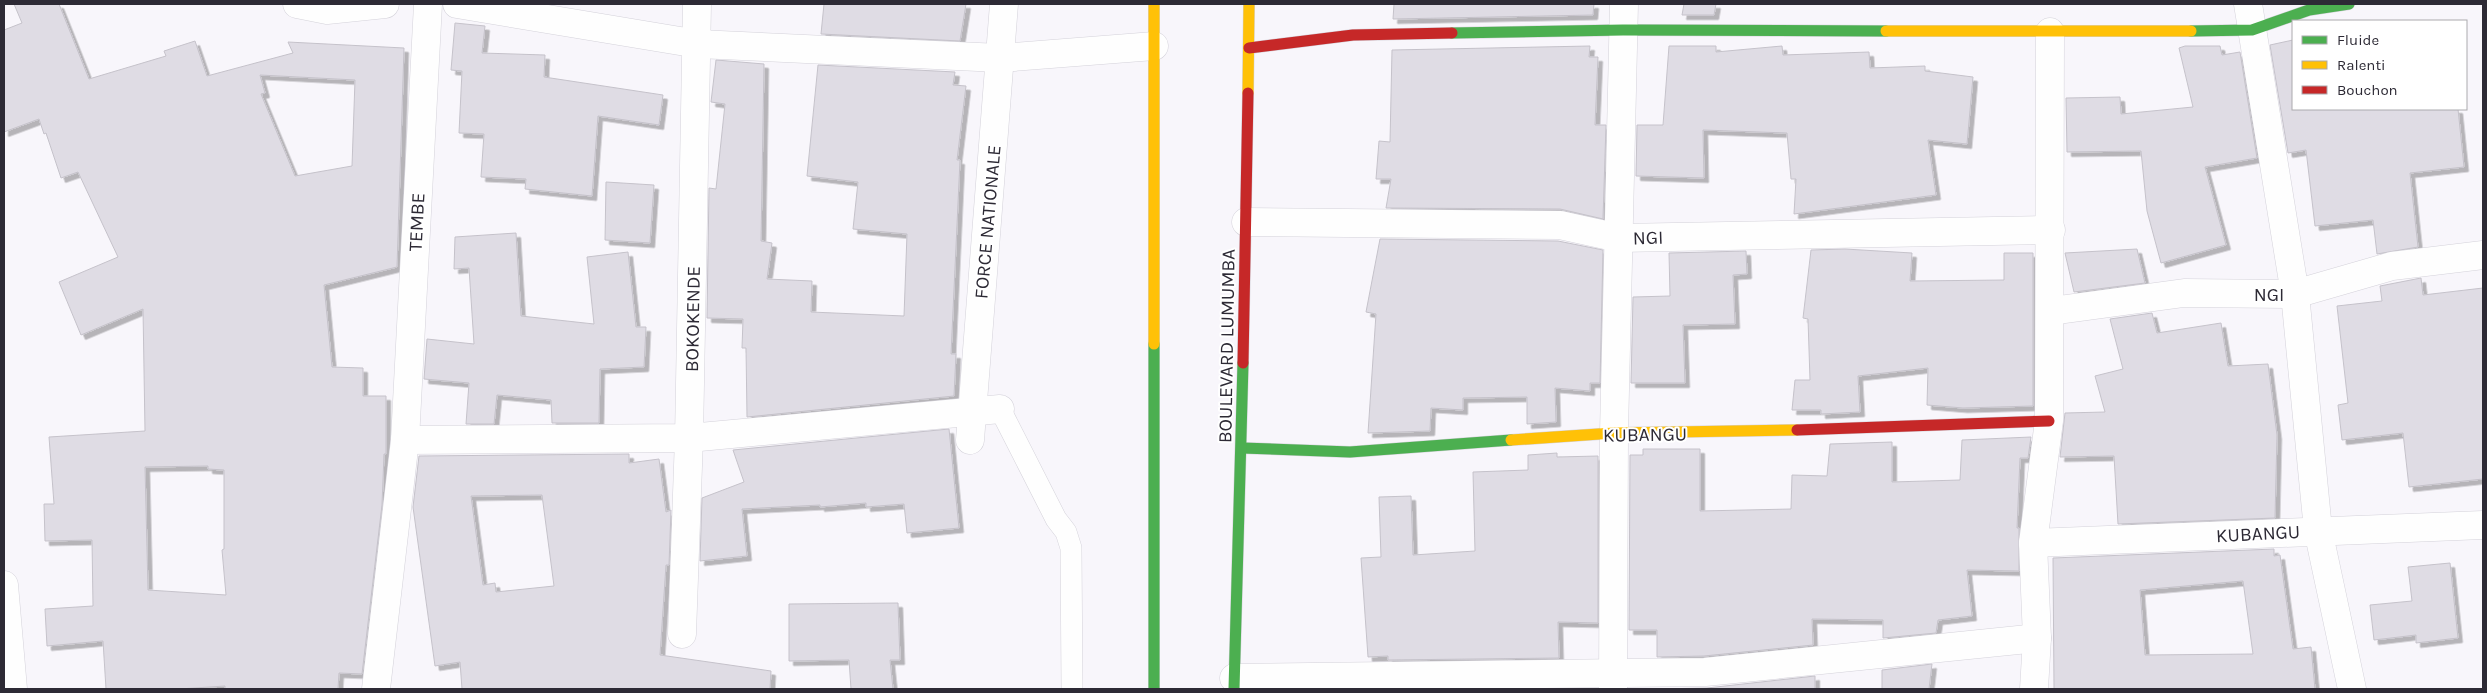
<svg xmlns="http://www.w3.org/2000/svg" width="2487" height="693" font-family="Karla,sans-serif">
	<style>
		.building { fill: #dfdce4; stroke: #c5c2ca; fill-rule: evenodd; filter: url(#shadow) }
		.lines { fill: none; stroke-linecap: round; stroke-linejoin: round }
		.lane-casing { stroke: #d4d2da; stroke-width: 22 }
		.street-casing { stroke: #d4d2da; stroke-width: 29 }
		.fast-casing { stroke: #d4d2da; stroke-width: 12 }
		.slow-casing { stroke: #d4d2da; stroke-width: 12 }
		.jam-casing { stroke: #d4d2da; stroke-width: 12 }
		.lane { stroke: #fefefe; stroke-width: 21 }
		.street { stroke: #fefefe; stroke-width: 28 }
		.fast { stroke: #4caf50; stroke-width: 11 }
		.slow { stroke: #ffc107; stroke-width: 11 }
		.jam { stroke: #c62828; stroke-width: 11 }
		.labels { text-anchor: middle; stroke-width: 4; stroke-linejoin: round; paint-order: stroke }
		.street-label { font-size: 19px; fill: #2d2a35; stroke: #fff }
	</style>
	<defs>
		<filter id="shadow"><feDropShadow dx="4.5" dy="4.5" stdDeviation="0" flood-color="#0004"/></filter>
	</defs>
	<rect width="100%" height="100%" fill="#f8f6fb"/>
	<g class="building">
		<path d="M14,4h45l30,75 77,-23 -2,-5 31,-10 12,35 86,-23 -5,-11 116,6 -7,219 -73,18 8,82 31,1v28h23v58h-2l-2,51 -20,169 -23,-1 -1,16h-113v-3l-46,3h-73l-3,-48 -56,5 -2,-37 48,-3 -1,-66 -47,1 -1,-37h10l-5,-67 96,-6 -2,-122 -62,26 -22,-53 59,-25 -40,-85 -17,6 -15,-45 -2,1 -5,-15 -35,13v-102l18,-7zM260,75l95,5 -3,86 -57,10 -34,-82 4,-1zM208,466v3l16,1v79l-2,1 4,45 -78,-5 -3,-123z"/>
		<path d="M824,4h142l-6,37 -139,-7z"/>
		<path d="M1394,4h200l-1,11 -200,4z"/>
		<path d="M1684,4h32l-2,11h-32z"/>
		<path d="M455,23l30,3 -3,27 63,2 -1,22 119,18 -4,30 -61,-9 -6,80 -67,-7 1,-10 -45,-2 3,-43 -25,-1 3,-62 -11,-1z"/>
		<path d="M2293,40v69h165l6,58 -54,6 8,74 -41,7 -4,-34 -58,6 -9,-76 -18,3 -18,-108z"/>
		<path d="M1590,46l-1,11h9l-3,68h11l-3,94 -43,-10 -174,-1 5,-29h-15l3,-38 11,1 2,-92z"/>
		<path d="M1669,46h47v6l66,-6 1,9 86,-3 1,16 55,-2v5l48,6 -6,67 -39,-4 8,55 -142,19 2,-35h-5l-4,-46 -84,-3 1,48 -68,-2 1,-51h26z"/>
		<path d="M2185,46h35l2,9 18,-3 17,106 -52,9 21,78 -65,18 -14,-52 -6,-60 -74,1 -1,-54 54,-1 1,17 72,-7 -14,-59z"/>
		<path d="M716,60l48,4 -3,177 11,2 -5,36 45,2 -1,31 93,4 3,-82 -54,-5 5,-47 -51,-6 11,-111 137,7 -2,13 13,1 -9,74h3l-9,194h5l-2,42 -207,21 -1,-69h-4l1,-29 -36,-1 2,-130 7,1 9,-85 -14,-2z"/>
		<path d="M606,182l48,3 -4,58 -45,-3z"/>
		<path d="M516,233l5,83 73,8 -7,-67 41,-5 8,75h10l-2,40 -44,2 -1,54h-47l-1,-23 -54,-5 -3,29h-28l3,-41 -45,-4 3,-40 47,5 -5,-76 -15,1 1,-32z"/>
		<path d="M1380,239l178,2 45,9 -3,133h-10v8l-35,-3 1,34 -29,2v-27l-64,1v12l-32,-2 -1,23 -62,2 8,-119 -10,-2z"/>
		<path d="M1845,249l67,4 -2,28 94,-1v-27h29v153l-70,2 -36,-3 1,-37 -70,8 2,36 -39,2v-4h-29l3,-30h15l-2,-61 -5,-1 8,-68z"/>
		<path d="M2137,249l8,34 -71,9 -9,-39z"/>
		<path d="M1746,251l1,23 -14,1 2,49 -52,1 2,58h-54l2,-86 37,-1 -1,-43z"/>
		<path d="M2421,278l2,17 60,-7v191l-74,8 -6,-54 -61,7 -4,-35 10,-2 -11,-97 45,-5 -2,-15z"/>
		<path d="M2152,313l5,20 64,-10 7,43 40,-2 9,71 -2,83 -157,6 -4,-68 -54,1 5,-44 40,-1 -10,-36 28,-7 -13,-50z"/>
		<path d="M949,429l10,99 -52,5 -3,-29 -38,3v-4l-46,4v-2l-78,4 5,47 -47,5 2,-63 42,-16 -11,-32z"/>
		<path d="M2031,437l-3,21h-8l-3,70h2v43l-52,-1 5,46 -34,4 -2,13 -53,5v-18l-71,-1 1,26 -109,11 -47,1v-27h-28l1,-175h13v-6h57v62l91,-2 1,-34 35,1 3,-32 62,-2v40l68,-2 2,-40z"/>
		<path d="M1557,453v4l41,-1v167l-40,-1 1,36 -171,2v-4l-20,1 -7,-99 20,-1 -2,-60 32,-1 2,59 62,-4 -2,-79 55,-2v-15z"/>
		<path d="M629,454v9l30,-4 7,53 5,-2 -2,55h-3l-6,90 111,16 -1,18h-308l-2,-27 -25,4 -22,-159 6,-51zM542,495l12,91 -58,6 -1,-9 -12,2 -12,-89z"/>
		<path d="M2274,549v7l6,-1 13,94 18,-2 4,42h-261l-1,-131zM2243,581l10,73 -108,1 -5,-65z"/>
		<path d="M2450,563l8,75 -42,5v-8l-42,5 -4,-35 42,-4 -4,-34z"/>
		<path d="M898,603l2,57h-10l3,29h-42l-2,-29 -60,1v-57z"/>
		<path d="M1932,664l-3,25h-47v-19z"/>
		<path d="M1815,676v13h-159l51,-1z"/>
	</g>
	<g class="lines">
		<defs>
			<path id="lane" d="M1000,409l56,110 10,13 5,16 1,141"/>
			<g id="street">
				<path d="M297,4l30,6 58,-6"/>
				<path d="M457,4l241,40 302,14 154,-12"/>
				<path d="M2248,4l47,290 23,236 34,159"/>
				<path d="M1246,222l314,3 59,13 432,-8"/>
				<path d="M2051,311l133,-18 111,1 97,-28 91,-11"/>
				<path d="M405,440l284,-2 311,-29"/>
				<path d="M970,440l34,-436"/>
				<path d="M2033,543l450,-18"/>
				<path d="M4,585l9,104"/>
				<path d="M682,634l7,-196 8,-434"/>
				<path d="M1234,678l471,-6 332,-34"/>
				<path d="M376,689l29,-249 23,-436"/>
				<path d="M1613,689l1,-256 10,-429"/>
				<path d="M2034,689l3,-51 -4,-95 16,-122 1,-389"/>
			</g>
			<g id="fast">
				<path d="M2191,31l61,-1 57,-20 40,-6"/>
				<path d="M1452,33l171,-3 263,1"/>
				<path d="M1154,344v345"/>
				<path d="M1242,448l108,4 161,-12"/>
				<path d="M1234,689l9,-326"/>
			</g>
			<g id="slow">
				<path d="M1154,4v340"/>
				<path d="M1886,31h305"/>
				<path d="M1248,93l1,-89"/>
				<path d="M1511,440l103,-7 183,-3"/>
			</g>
			<g id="jam">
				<path d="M1249,48l104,-13 99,-2"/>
				<path d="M1243,363l5,-270"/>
				<path d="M1797,430l252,-9"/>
			</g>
		</defs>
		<use href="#lane" class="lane-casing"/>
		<use href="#street" class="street-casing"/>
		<use href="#fast" class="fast-casing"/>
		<use href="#slow" class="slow-casing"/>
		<use href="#jam" class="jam-casing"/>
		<use href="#lane" class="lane"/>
		<use href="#street" class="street"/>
		<use href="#fast" class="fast"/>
		<use href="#slow" class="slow"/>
		<use href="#jam" class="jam"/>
	</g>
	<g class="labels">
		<g class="street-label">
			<text transform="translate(416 222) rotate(-87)" y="7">TEMBE</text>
			<text transform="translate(987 222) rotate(-85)" y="7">FORCE NATIONALE</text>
			<text transform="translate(1648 237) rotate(-2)" y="7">NGI</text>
			<text x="2269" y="301">NGI</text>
			<text transform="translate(692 319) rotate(-89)" y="7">BOKOKENDE</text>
			<text transform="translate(1226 346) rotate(-89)" y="7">BOULEVARD LUMUMBA</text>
			<text transform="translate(1645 434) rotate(-1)" y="7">KUBANGU</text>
			<text transform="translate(2258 533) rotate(-3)" y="7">KUBANGU</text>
		</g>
	</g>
	<rect width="2487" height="693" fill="none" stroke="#2d2a35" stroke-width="10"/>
	<rect x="2292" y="20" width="175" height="90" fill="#ffffff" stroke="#abaaae"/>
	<rect x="2302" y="36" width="25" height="8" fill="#4caf50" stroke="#abaaae"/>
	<text x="2337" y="45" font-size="15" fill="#2d2a35">Fluide</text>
	<rect x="2302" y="61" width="25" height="8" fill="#ffc107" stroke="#abaaae"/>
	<text x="2337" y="70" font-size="15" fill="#2d2a35">Ralenti</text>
	<rect x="2302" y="86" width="25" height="8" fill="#c62828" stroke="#abaaae"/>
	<text x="2337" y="95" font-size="15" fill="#2d2a35">Bouchon</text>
</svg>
